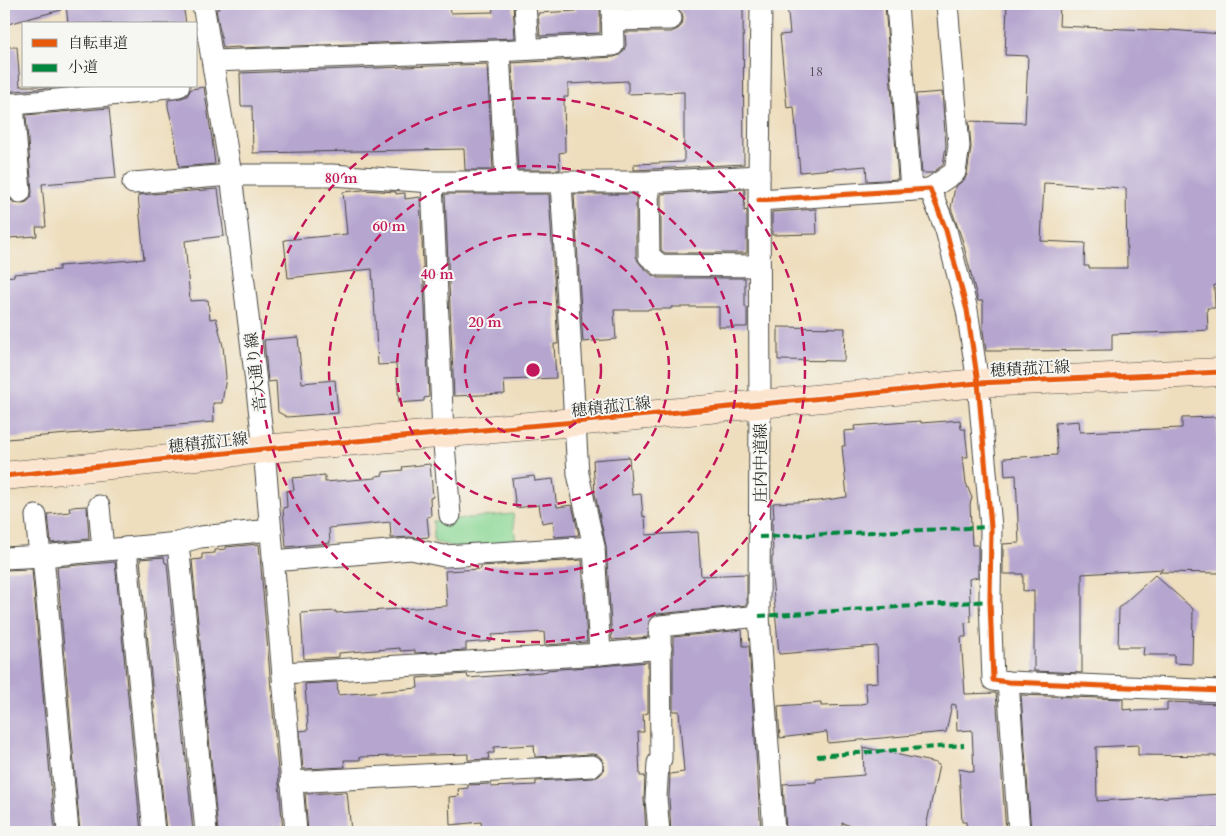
<svg xmlns="http://www.w3.org/2000/svg" width="1226" height="836" font-family="Cardo,'Noto Serif JP',serif">
	<style>
		.green { fill: #8bd794; stroke: #5b8160 }
		.building { fill: #b6a6cf; fill-rule: evenodd }
		.lines { fill: none; stroke-linecap: round; stroke-linejoin: round }
		.street-casing { stroke: #484641; stroke-width: 23 }
		.secondary-casing { stroke: #484641; stroke-width: 29 }
		.street { stroke: #fff; stroke-width: 21 }
		.secondary { stroke: #fce5cf; stroke-width: 28 }
		.quiet { stroke: #00873e; stroke-width: 4; stroke-dasharray: 8 4; stroke-linecap: butt }
		.cycleway-casing { stroke: #f6f6f2; stroke-width: 8 }
		.cycleway { stroke: #e8590c; stroke-width: 5 }
		.ring { fill: none; stroke: #c2185b; stroke-width: 2.5; stroke-dasharray: 9 6 }
		.labels { text-anchor: middle; stroke-width: 4; stroke-linejoin: round; paint-order: stroke }
		.number-label { font-size: 14px; fill: #4e4a54 }
		.street-label { font-size: 16px; fill: #2b2b2b; stroke: #f6f6f2 }
		.centre { fill: #c2185b; stroke: #f6f6f2; stroke-width: 2.5 }
		.ring-label { font-size: 15px; text-anchor: middle; font-weight: bold; fill: #c2185b; stroke: #f6f6f2; stroke-width: 4; stroke-linejoin: round; paint-order: stroke }
	</style>
	<rect width="100%" height="100%" fill="#f6f6f2"/>
	<filter id="ink" filterUnits="userSpaceOnUse"><feTurbulence type="fractalNoise" baseFrequency=".02" numOctaves="2"/><feDisplacementMap in="SourceGraphic" scale="10" xChannelSelector="R" yChannelSelector="G"/><feConvolveMatrix kernelMatrix="1 2 1 2 8 2 1 2 1" color-interpolation-filters="sRGB"/></filter>
	<filter id="wash" filterUnits="userSpaceOnUse"><feTurbulence type="fractalNoise" baseFrequency=".0096" numOctaves="4" result="noise"/><feDisplacementMap in="SourceGraphic" scale="20" xChannelSelector="R" yChannelSelector="G"/><feGaussianBlur stdDeviation="1.12" result="paint"/><feColorMatrix in="noise" values="0 0 0 0 0 0 0 0 0 0 0 0 0 0 0 0 0 1.4 0 .05"/><feComposite in="paint" operator="in"/></filter>
	<g filter="url(#wash)">
		<rect width="100%" height="100%" fill="#eedebd"/>
		<path class="green" d="M513,514l3,31 -48,5 -34,-8 -1,-21z"/>
		<g id="blocks">
			<g class="building">
				<path d="M4,4h57v6l-57,15z"/>
				<path d="M66,4h117l3,20h-118z"/>
				<path d="M218,4h231l1,9 43,-1 -1,-8h21l2,34 -276,10v-1l-16,1 -7,-39h3z"/>
				<path d="M575,4h25v29l-60,3 -2,-23 38,-2z"/>
				<path d="M624,4h119l1,160 -110,6v-6l50,-2v-70l-56,2v-13l-60,3v13h-4l1,55 -6,1 1,17h-42l-6,-107 102,-6 6,-2 4,-5 2,-5 -1,-13h46l7,-3 4,-4 1,-7 -1,-5 -5,-5 -6,-2 -46,1z"/>
				<path d="M787,4h62v2l36,-2 13,175 -31,2 -1,-15 -66,6 -6,-65 -7,1 -7,-73 10,-1z"/>
				<path d="M1007,4h53l-1,22 111,5v-1l52,4v250l-8,1 1,23h-8l1,22 -31,2 -65,2v16l-94,1h-32l-3,-20v-30h-5l-16,-62 -11,-31 4,-21 10,-8 2,-5 4,-26 -2,-27 56,2 3,-67 -23,-1zM1044,183l19,1 25,2 38,2 1,80h-38v-2h-5l1,-23 -44,-2z"/>
				<path d="M4,47h13l3,39h49l-65,6z"/>
				<path d="M487,64l6,106h-28l-1,-21 -211,4 -1,-47h-11l-1,-33z"/>
				<path d="M204,87l8,52 3,25 -36,3 -5,-36 -6,-24v-7l13,-2 6,-2 4,-7z"/>
				<path d="M942,92l4,54 -3,19 -11,8h-10l-6,-79z"/>
				<path d="M109,108l7,70 -74,6 4,43h-10l1,9 -28,2 -1,-8h-4v-85l4,48 2,6 4,4 7,1 6,-2 4,-4 1,-6 -6,-77z"/>
				<path d="M218,189l6,47 -39,5 5,60 18,-1 2,19 6,-1 7,28 3,31 -4,26h-9l1,19 -207,17 -3,-33v-129l10,-1v-2l45,-4v-4l85,-7 -6,-64z"/>
				<path d="M745,189l-1,22 3,-1v43h-82l-4,-3v-56z"/>
				<path d="M363,190l33,2v2l9,-1v6l15,-2 9,200 -5,1v3l-25,2 -3,-39 -18,1 -6,-96 -84,9 -4,-38 63,-6 -4,-42z"/>
				<path d="M445,194h104l9,150h-4l2,34 -52,2 1,14 -51,2z"/>
				<path d="M574,194h62v62l2,5 3,4 11,10 8,3h85v29h2v20h-28v-20h-48v2h-23v1h-34l2,29 -33,3z"/>
				<path d="M816,209l1,25 -45,1v-23z"/>
				<path d="M778,327l67,1 -1,33 -66,-1z"/>
				<path d="M298,337l4,46 33,-3 3,33 -51,4 -9,-5 -2,-31 -8,1 -4,-42z"/>
				<path d="M1217,417l5,127v29l-63,-1 4,-3 -81,5v99l-48,-2v-81l-11,1v-17h-20v-30l16,-1 -3,-68 -11,1 -1,-18 53,-3 -2,-32 24,-2 1,11 102,-4v-10z"/>
				<path d="M960,420l1,9h4l3,28h-5l3,26 6,15 -2,6 2,41h6v32l-9,2 2,43 -6,1 1,14h-5l4,57 31,-1 10,139h-39l-1,-10h-4l-3,-53 15,3 -2,-42 -15,1 -1,-26 -4,-1 -6,28 -118,11 -1,-11 -47,6 -2,-32 43,-3v3l39,-1v-1l7,-1 -2,-20 13,-1 -1,-36 -98,8 -7,-78v1v-20h1l-1,-39h2l-1,-15 46,-2 28,-4 -5,-51h3l-1,-15 11,-1 -1,-4 67,-5v2z"/>
				<path d="M629,457l3,38 9,-1 2,23 2,-1 1,19 52,-3 3,44 46,-2v31l-89,9 -5,2 -4,5 -1,16 -36,3 -6,-94 -11,-52 -2,-34z"/>
				<path d="M430,464l3,33 -3,1 1,18 -4,1 2,20 -11,1 -8,-1 -19,1 -1,-16 -61,6 1,15 -44,4 -3,-39 4,-1 -1,-16 8,-1 -2,-12 33,-3v7l51,-4v-2l7,-1v-3l20,-2 -1,-3z"/>
				<path d="M534,476l1,5 18,-2 4,28 15,-2 7,30 -24,2 -2,-16 -11,2 -3,-18 -23,3 -4,-29z"/>
				<path d="M87,506l2,33 -38,4 -3,-29 22,-2 -1,-5z"/>
				<path d="M259,544l24,288h-65l-26,-272 10,-1v-5l13,-1v-3l11,-1v-2z"/>
				<path d="M164,557l1,6h2l26,269h-27l-26,-273z"/>
				<path d="M582,560l5,82 -42,3 -1,-13 -16,1 -36,2v6l-26,2v7l-51,3v-3l-15,1v-3l-61,5v4l-35,2 -3,-46 35,-2v2l111,-7 -2,-35 36,-2v-3z"/>
				<path d="M115,562l26,270h-61l-23,-265z"/>
				<path d="M32,569l23,263h-49l-2,-29v-233z"/>
				<path d="M1155,575l38,34 -1,55 -18,-1v-8h-31l1,-8h-26l1,-39z"/>
				<path d="M742,630l1,16h6l12,186h-90l-2,-34 1,-24 14,-2 -5,-61h-6v-74z"/>
				<path d="M648,662v51l-5,1 1,18h-6l2,44h5l-1,23 2,33h-164l-1,-10 -31,3 -1,-28 10,-1 -1,-7 10,-1v-3l23,-1v3l45,-2v-4l57,-3 6,-2 4,-4 1,-6 -2,-7 -4,-4 -6,-1 -57,3 -1,-12 -40,2v6h-6l1,6 -21,1v-6l-108,3v3h-16l1,7 -42,2 -3,-38 8,-1 -3,-46 32,-2 1,13 80,-7 -1,-10 50,-4 1,4 74,-6 5,-1v-1l54,-4z"/>
				<path d="M1021,695l102,4v11l9,-1v2l35,-1v-8l55,2v52l-84,-1v-10l-42,2 1,54 125,-7v34l-18,2v-2l-39,1v3h-134z"/>
				<path d="M863,747l73,16v1l3,1 -14,67h-56l-27,-9v9h-41l2,-3 -17,1 -3,-46 33,-2v-3l48,-4z"/>
				<path d="M347,792l4,39 -15,1h-28l-3,-38z"/>
			</g>
		</g>
	</g>
	<g filter="url(#ink)">
		<use href="#blocks" fill-opacity="0" stroke="#484641" stroke-width="1"/>
		<g class="lines">
			<defs>
				<g id="street">
					<path d="M203,4l28,171 33,274 32,383"/>
					<path d="M525,4l3,45"/>
					<path d="M761,4l-2,172 1,228 -1,212 15,216"/>
					<path d="M897,4l14,186"/>
					<path d="M612,20l59,-1"/>
					<path d="M499,51l7,131"/>
					<path d="M213,61l286,-10 114,-6 -1,-41"/>
					<path d="M13,104l7,88"/>
					<path d="M4,105l148,-14 6,-3 21,-2"/>
					<path d="M432,182l11,251 7,82"/>
					<path d="M561,182l17,292 16,73 6,107"/>
					<path d="M648,182l1,74 11,9 99,1"/>
					<path d="M133,183l98,-8h101l100,7h216l111,-6"/>
					<path d="M930,189l25,-17 4,-26 -12,-142"/>
					<path d="M759,200l171,-11 16,41 21,80 11,73 13,144 -1,74 3,79 15,2 214,9"/>
					<path d="M99,506l4,44"/>
					<path d="M36,516l4,40"/>
					<path d="M178,543l28,289"/>
					<path d="M126,548l28,284"/>
					<path d="M43,556l25,276"/>
					<path d="M4,558l39,-2 135,-13 22,-6 71,-7"/>
					<path d="M273,561l138,-12 33,7 150,-9"/>
					<path d="M283,673l317,-19 61,-6"/>
					<path d="M1008,682l11,150"/>
					<path d="M291,782l301,-16"/>
					<path d="M659,832l-3,-34 2,-35 3,-4 -1,-133 99,-10"/>
				</g>
				<path id="secondary" d="M4,476l260,-27 311,-27 403,-39 244,-11"/>
			</defs>
			<use href="#street" class="street-casing"/>
			<use href="#secondary" class="secondary-casing"/>
			<use href="#street" class="street"/>
			<use href="#secondary" class="secondary"/>
			<g class="quiet">
				<path d="M759,537l232,-10"/>
				<path d="M759,616l231,-15"/>
				<path d="M817,756l147,-11"/>
			</g>
			<defs>
				<g id="cycleway">
					<path d="M759,200l171,-11 16,41 21,80 11,73 13,144 -1,74 3,79 15,2 214,9"/>
					<path d="M4,476l260,-27 311,-27 403,-39 244,-11"/>
				</g>
			</defs>
			<use href="#cycleway" class="cycleway-casing"/>
			<use href="#cycleway" class="cycleway"/>
		</g>
	</g>
	<g class="ring">
		<circle cx="533" cy="370" r="68"/>
		<circle cx="533" cy="370" r="136"/>
		<circle cx="533" cy="370" r="204"/>
		<circle cx="533" cy="370" r="272"/>
	</g>
	<g class="labels">
		<g class="number-label">
			<text x="816" y="76">18</text>
		</g>
		<g class="street-label">
			<text transform="translate(1030 368) rotate(-3)" y="6">穂積菰江線</text>
			<text transform="translate(255 372) rotate(-97)" y="6">音大通り線</text>
			<text transform="translate(611 406) rotate(-6)" y="6">穂積菰江線</text>
			<text transform="translate(208 442) rotate(-6)" y="6">穂積菰江線</text>
			<text transform="translate(760 463) rotate(-90)" y="6">庄内中道線</text>
		</g>
	</g>
	<circle cx="533" cy="370" r="8" class="centre"/>
	<g class="ring-label">
		<text x="341" y="183">80 m</text>
		<text x="389" y="231">60 m</text>
		<text x="437" y="279">40 m</text>
		<text x="485" y="327">20 m</text>
	</g>
	<rect width="1226" height="836" fill="none" stroke="#f6f6f2" stroke-width="20"/>
	<rect x="22" y="22" width="175" height="65" fill="#f6f6f2" stroke="#a5a5a2"/>
	<rect x="32" y="39" width="25" height="8" fill="#e8590c" stroke="#a5a5a2"/>
	<text x="68" y="48" font-size="15" fill="#2b2b2b">自転車道</text>
	<rect x="32" y="64" width="25" height="8" fill="#00873e" stroke="#a5a5a2"/>
	<text x="68" y="72" font-size="15" fill="#2b2b2b">小道</text>
</svg>
